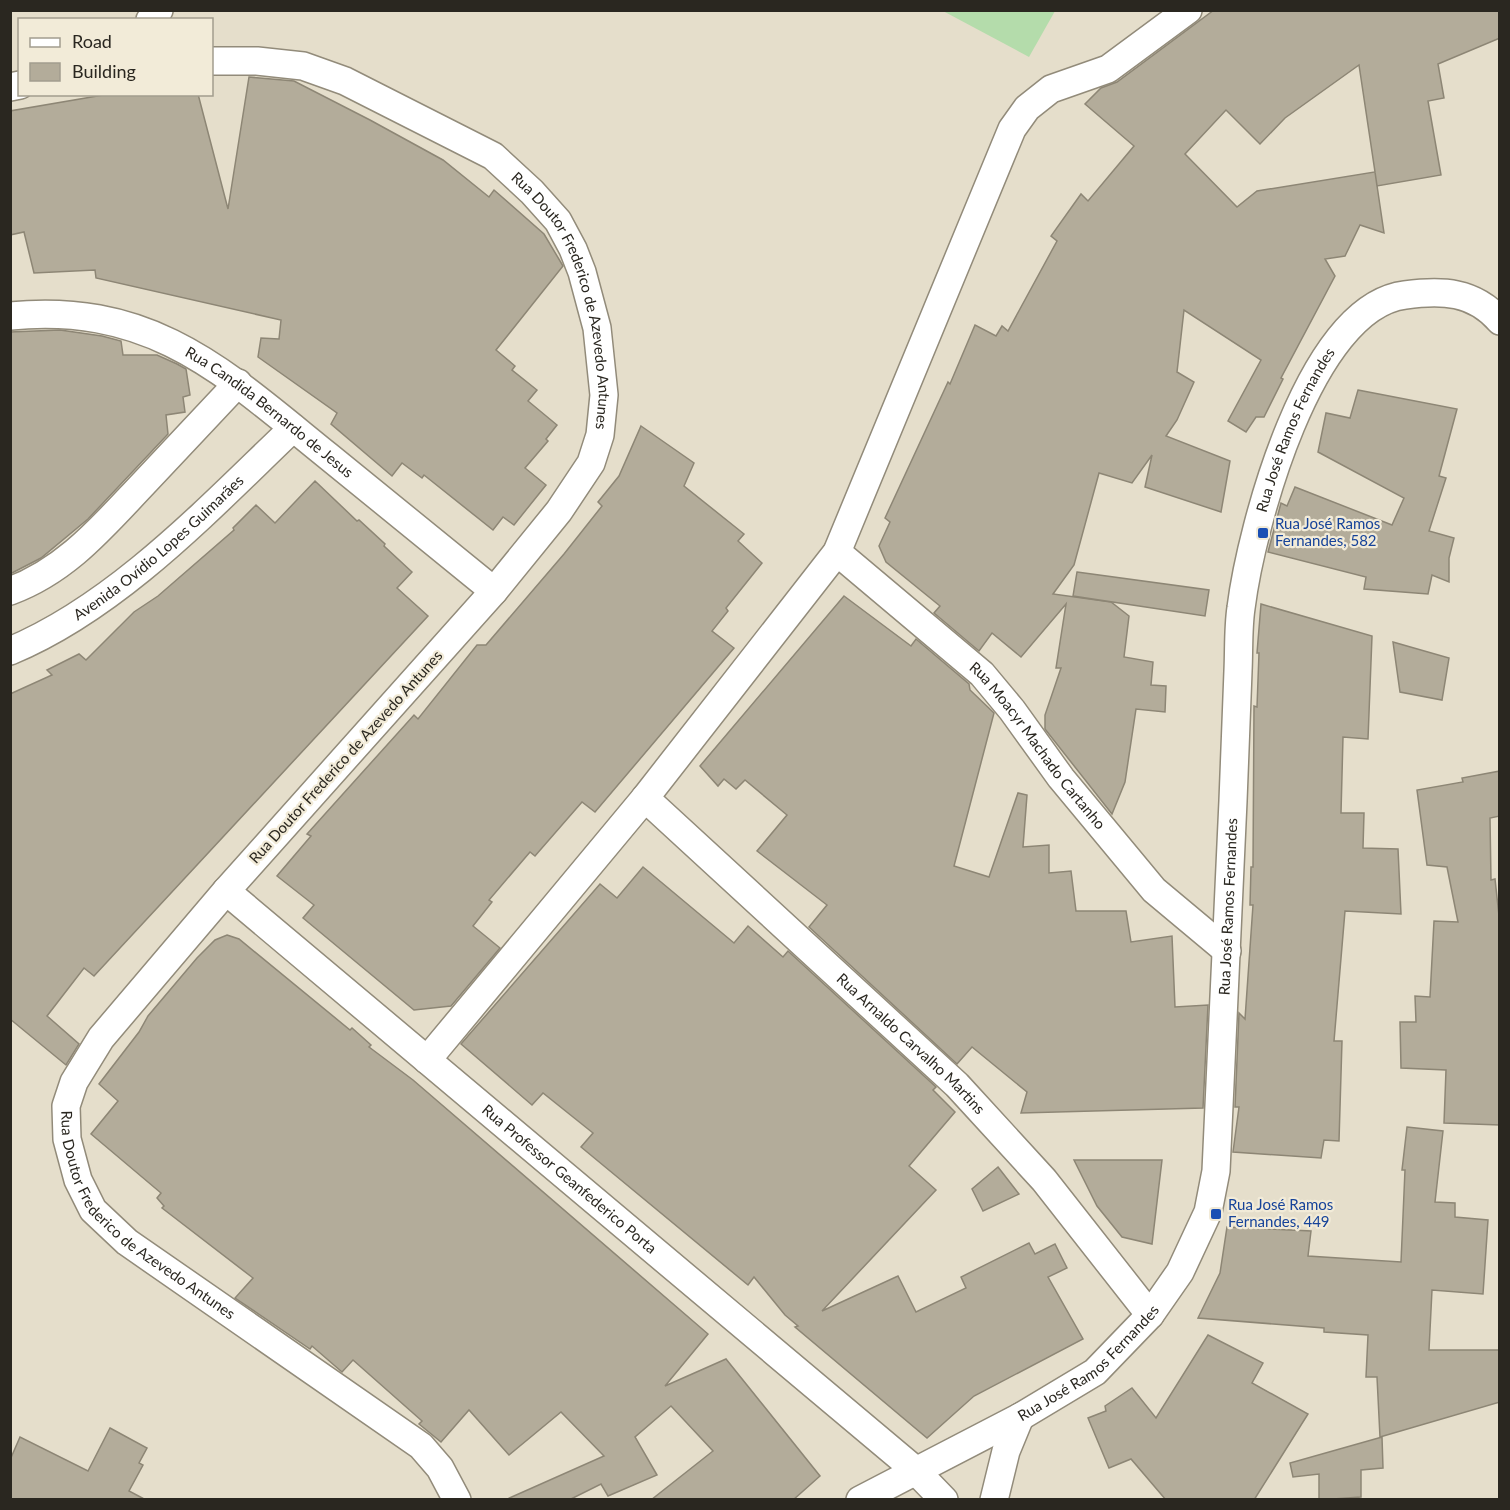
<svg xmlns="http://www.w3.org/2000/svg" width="1510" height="1510" font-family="Lato,sans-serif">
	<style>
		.green { fill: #b4dcab }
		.building { fill: #b3ac9a; stroke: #8d8675; stroke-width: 1.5; fill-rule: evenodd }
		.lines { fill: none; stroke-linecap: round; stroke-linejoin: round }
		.street-casing { stroke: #928b7a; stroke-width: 30 }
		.street { stroke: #fff; stroke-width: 27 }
		.transit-dot { fill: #1a4fb4; stroke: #f2ebd8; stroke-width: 2 }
		.labels { text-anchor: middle; stroke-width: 4.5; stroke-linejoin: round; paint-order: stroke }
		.street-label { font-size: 15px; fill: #2a2720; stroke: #f2ebd8 }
		.transit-label { font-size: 15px; fill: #164399; stroke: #f2ebd8; text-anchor: start }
	</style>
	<rect width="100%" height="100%" fill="#e5decb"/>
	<path class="green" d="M943,11h112l-26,46z"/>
	<g class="building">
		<path d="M1214,10h286v28l-62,26 6,34 -16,3 13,74 -64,11 -2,-14 9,61 -24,-8 -15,31 -20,3 10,17 -54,102 2,1 -19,38h-8l-10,15 -18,-11 33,-61 -77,-50 -7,62 17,10 -17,38 -11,16 64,25 -9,51 -76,-25 7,-32 -20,28 -33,-10 -25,92 -21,29 58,8 18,14 -5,41 29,5 -2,23 15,1 -1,26 -29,-3 -11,73 -13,32 -67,-85v-14l16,-47h-5l10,-64 -45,53 -29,-24 -13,18 -45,-38 6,-7 -54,-44 -7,-16 11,-24 -5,-4 63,-136 2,2 25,-59 21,11 6,-10 6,5 49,-90 -6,-5 30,-42 7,7 46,-55 -49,-42 16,-16 16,-6zM1359,65l16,107 -118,19 -20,16 -52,-53 41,-44 34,34 25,-26z"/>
		<path d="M249,77l45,4 76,39 73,40 46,37 5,-7 50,44 19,32 -67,84 19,16 -3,4 25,20 -9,11 29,24 -11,14 2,2 -23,27 21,17 -32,40 -11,-8 -10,13 -69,-55 -2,3 -20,-15 -10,13 -61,-52 6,-11 -79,-56 3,-19 18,1 2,-19 -185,-42 -1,-8 -61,3 -10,-41 -14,3v-124l99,-17h89l30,115z"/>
		<path d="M60,330l42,6 19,5 2,14h34l20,9 9,5 4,26 -7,2 2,15 -19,3 2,19 -80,85 -47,39 -31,16v-242z"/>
		<path d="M1358,390l99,19 -18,67 7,2 -17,53 25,7 -5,20v24l-17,-7 -4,19 -64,-5 2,-12 -98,-25 13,-49 6,3 8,-19 97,38 12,-27 -86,-46 8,-39 24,5z"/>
		<path d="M641,426l53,37 -10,23 60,48 -6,7 24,22 -36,45 2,3 -16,20 22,17 -139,164 -13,-10 -47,54 -5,-4 -41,48 3,2 -19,24 27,22 -49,58 -37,4 -111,-92 11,-13 -37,-29 34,-40 -4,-2 107,-119 4,4 59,-74h9l78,-91 38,-48 -4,-4 21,-26z"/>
		<path d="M315,481l42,40 2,-1 26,24 -1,2 28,26 -15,16 31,28 -334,360 -10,-8 -37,48 32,28 -13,21 -56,-46v-325l42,-19 -5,-5 32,-16 7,6 48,-48 24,-16 76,-66 -1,-2 23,-23 19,18z"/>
		<path d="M1077,572l132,18 -4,26 -132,-20z"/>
		<path d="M844,596l67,50 5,-7 53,45 1,6 24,23 -40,153 35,11 29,-84 9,2 -4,52 26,-2v28l22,-2 5,40h50l5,31 41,-6 3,71 33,-2 -5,103 -182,5 6,-21 -55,-45 -15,17 -148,-137 18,-22 -70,-54 30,-36 -42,-35 -9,9 -12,-10 -6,7 -18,-20z"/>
		<path d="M1261,604l111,32 -4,103 -25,-2 -2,76h23l-1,35 35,1 3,65 -56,-3 -11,130h8l-3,100 -15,-1 -3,18 -88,-6 6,-45h-4l4,-94 6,6 8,-114h-3l1,-38h2l1,-161 3,1 2,-54h-2z"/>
		<path d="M1393,642l56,16 -7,42 -42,-8z"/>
		<path d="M1500,771v45l-10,2 1,62 4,-1 5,46v200l-56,-2 2,-53 -45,-2 -1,-46h16l-1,-26 15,1 4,-76 24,1 -11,-55 -20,-2 -10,-75 46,-8 -1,-4z"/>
		<path d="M643,867l91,76 14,-17 35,31 5,-6 148,136 -3,3 22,22 -46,54 27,24 -114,121 76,-35 18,36 50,-24 -5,-11 68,-34 6,11 20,-10 12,24 -19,9 35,62 -109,57 -47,42 -132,-111 3,-1 -13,-11 -31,-38 -6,8 -167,-138 12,-14 -50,-40 -11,12 -71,-61 139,-160 17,14z"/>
		<path d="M227,935l12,4 111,91 2,-2 19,17 -2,2 44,33 295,254 -43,52 61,-27 94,117 -27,24h-142l62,-49 -42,-45 -36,31 22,38 -49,21 -7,-12 -32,16h-64l99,-44 -43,-44 -52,43 -40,-45 -28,32 -22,-18 3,-3 -69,-61 -11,12 -30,-26 -2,3 -75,-51 18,-20 -91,-70 2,-2 -7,-8 4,-5 -70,-59 27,-33 -19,-17 40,-52 9,-16 49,-58 18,-18z"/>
		<path d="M1407,1127l36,4 -8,71 20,1v14l33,3 -5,74 -51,-4 -3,60h71v52l-120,35 -3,-60h-11l2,-42 -44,-3v-4l-126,-10 22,-45 7,-46 84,4 -3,25 93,6 4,-92h-3z"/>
		<path d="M1074,1160h88l-10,84 -30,-7 -25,-31z"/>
		<path d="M998,1167l21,27 -36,17 -11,-22z"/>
		<path d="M1208,1335l55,28 -11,20 56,31 -54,86h-88l-35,-41 -22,9 -21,-50 18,-7 -1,-5 27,-18 24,30z"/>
		<path d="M110,1428l37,20 -8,15 4,2 -14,26 17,9h-136v-40l10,-23 68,34z"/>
		<path d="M1382,1437l1,31 -22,2v27l-42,3v-26l-26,3 -3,-14z"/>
	</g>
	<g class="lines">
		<defs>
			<g id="street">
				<path d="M150,20l9,-10"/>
				<path id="s1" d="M212,61h45l46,5 42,15 148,75 39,36 26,29 15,28 9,23 15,56 7,67 -4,40 -9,28 -32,48 -65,80 -268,300 -125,147 -27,44 -8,24 1,33 11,41 15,30 34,32 294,204 19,22 17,32"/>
				<path d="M10,87l10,-2"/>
				<path id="s2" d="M10,316c143,-14 215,57 318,140 55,45 110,90 166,135"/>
				<path id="s3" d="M837,552l145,122 30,36 49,68 93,112 73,61"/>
				<path d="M10,591c57,-21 93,-65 134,-108 31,-33 63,-67 94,-100"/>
				<path id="s4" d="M10,651c108,-45 200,-144 283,-223"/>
				<path id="s5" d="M645,798l312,287 87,95 106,135"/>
				<path id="s6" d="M226,891l688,578 30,31"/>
				<path d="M427,1060l218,-262 192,-246 175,-423 15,-21 24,-19 57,-20 80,-59"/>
				<path id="s7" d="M860,1500l160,-83 75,-45 55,-57 30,-43 28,-60 8,-41c6,-123 12,-246 17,-370 2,-43 3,-87 5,-130 1,-21 0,-43 3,-63 10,-80 68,-301 164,-313 37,-5 69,-4 95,26"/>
				<path d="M994,1500l12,-49 14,-34"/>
			</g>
		</defs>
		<use href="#street" class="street-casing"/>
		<use href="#street" class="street"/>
	</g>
	<g class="transit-dot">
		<rect x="1257" y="527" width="12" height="12" rx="3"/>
		<rect x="1210" y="1208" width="12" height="12" rx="3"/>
	</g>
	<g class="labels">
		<g class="street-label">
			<text dy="5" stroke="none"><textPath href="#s1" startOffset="470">Rua Doutor Frederico de Azevedo Antunes</textPath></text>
			<text dy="5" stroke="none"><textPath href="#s2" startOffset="286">Rua Candida Bernardo de Jesus</textPath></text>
			<text dy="5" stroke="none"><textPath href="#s7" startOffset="1258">Rua José Ramos Fernandes</textPath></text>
			<text dy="5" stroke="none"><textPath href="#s4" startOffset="182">Avenida Ovídio Lopes Guimarães</textPath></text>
			<text dy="5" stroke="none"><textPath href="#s3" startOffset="280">Rua Moacyr Machado Cartanho</textPath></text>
			<text transform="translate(346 757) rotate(-48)" y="5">Rua Doutor Frederico de Azevedo Antunes</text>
			<text dy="5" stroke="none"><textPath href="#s7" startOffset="772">Rua José Ramos Fernandes</textPath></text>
			<text dy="5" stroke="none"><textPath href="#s5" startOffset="362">Rua Arnaldo Carvalho Martins</textPath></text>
			<text dy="5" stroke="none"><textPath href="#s6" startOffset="448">Rua Professor Geanfederico Porta</textPath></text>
			<text dy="5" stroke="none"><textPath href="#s1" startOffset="1623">Rua Doutor Frederico de Azevedo Antunes</textPath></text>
			<text dy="5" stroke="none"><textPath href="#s7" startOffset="268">Rua José Ramos Fernandes</textPath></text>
		</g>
		<g class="transit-label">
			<text x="1275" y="529">Rua José Ramos<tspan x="1275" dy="17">Fernandes, 582</tspan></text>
			<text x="1228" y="1210">Rua José Ramos<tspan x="1228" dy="17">Fernandes, 449</tspan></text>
		</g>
	</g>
	<rect width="1510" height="1510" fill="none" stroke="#2a2720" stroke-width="24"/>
	<rect x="18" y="18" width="195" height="78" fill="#f2ebd8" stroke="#a29d8e" stroke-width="1.5"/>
	<rect x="30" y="38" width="30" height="9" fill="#ffffff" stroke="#a29d8e" stroke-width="1.5"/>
	<text x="72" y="48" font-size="18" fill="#2a2720">Road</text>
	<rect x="30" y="63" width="30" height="18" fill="#b3ac9a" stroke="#a29d8e" stroke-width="1.5"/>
	<text x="72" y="78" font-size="18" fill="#2a2720">Building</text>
</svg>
